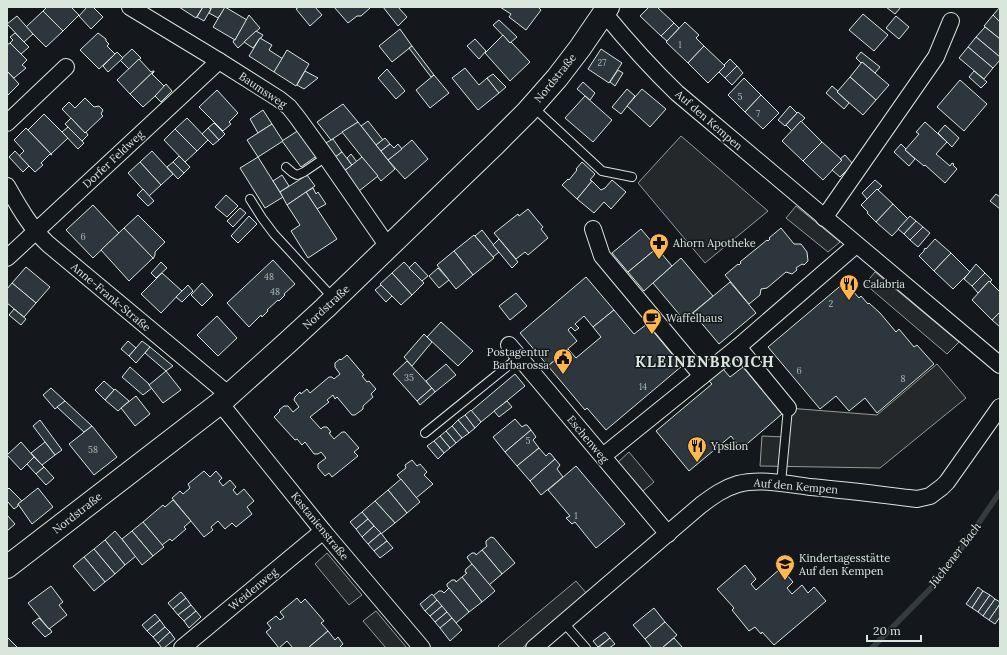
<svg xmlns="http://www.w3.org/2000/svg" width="1007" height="655" font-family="Lora,serif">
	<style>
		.parking { fill: #24282b; stroke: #939e99 }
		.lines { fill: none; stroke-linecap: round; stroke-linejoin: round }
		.stream { stroke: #363b3e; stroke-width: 5.5 }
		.building { fill: #2c363c; stroke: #d8e6dc }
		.lane-casing { stroke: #d8e6dc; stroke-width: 10 }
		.street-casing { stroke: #d8e6dc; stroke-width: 18 }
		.secondary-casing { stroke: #d8e6dc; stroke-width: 24 }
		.lane { stroke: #14181c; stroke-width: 8 }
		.street { stroke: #14181c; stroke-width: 16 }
		.secondary { stroke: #14181c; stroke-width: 22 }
		.labels { text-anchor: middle; stroke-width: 3; stroke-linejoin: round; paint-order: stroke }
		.number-label { font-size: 9px; fill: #adbab4 }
		.street-label { font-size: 11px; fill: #d8e6dc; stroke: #14181c }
		.poi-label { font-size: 11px; fill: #d8e6dc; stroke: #14181c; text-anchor: start }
		.water-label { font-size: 12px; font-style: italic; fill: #d8e6dc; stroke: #14181c }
		.district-label { font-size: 15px; font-weight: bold; letter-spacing: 1px; fill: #d8e6dc; stroke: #14181c }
	</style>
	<rect width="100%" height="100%" fill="#14181c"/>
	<g class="parking">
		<path d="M681,136l87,75 -63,52 -67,-80z"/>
		<path d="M796,206l44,36 -12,10 -42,-34z"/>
		<path d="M875,272l84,70 -12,12 -82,-70z"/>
		<path d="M937,364l29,34 -86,70 -120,-2 2,-30 23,1 3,-29 89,7z"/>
		<path d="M629,452l25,30 -11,9 -25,-29z"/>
		<path d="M327,553l35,42 -13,10 -34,-41z"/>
		<path d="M576,581l11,13 -65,54h-22l-2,-2z"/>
		<path d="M376,611l31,37h-21l-23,-27z"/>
	</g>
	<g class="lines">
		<path class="stream" d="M872,648l69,-70 59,-86"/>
	</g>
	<g class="building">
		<path d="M47,7h24l8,8 -16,16 -20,-20z"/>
		<path d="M87,7h6l10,10 -12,12 -12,-13z"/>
		<path d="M179,7h24l-7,11z"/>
		<path d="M203,7h5l3,2 -7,12 -7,-4z"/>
		<path d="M212,7h14l-8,11 -9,-5z"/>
		<path d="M225,7l22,13 -12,20 -22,-13z"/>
		<path d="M299,7h16l7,8 -12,11 -14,-17z"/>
		<path d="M334,7h35l1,1 -9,8h-4l-9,7z"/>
		<path d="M383,7h15l9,10 -9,9z"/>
		<path d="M500,7h38l3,3 -15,20 -17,-13 2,-3z"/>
		<path d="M649,7h8l17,16 -13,13 -21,-20z"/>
		<path d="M886,7h15l-6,7z"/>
		<path d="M1000,7v15l-7,-7z"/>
		<path d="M43,11l20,20 -17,16 -20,-20z"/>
		<path d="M863,14l25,21 -14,16 -25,-21z"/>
		<path d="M249,15l11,13 -22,20 -5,-6 1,-2h1z"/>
		<path d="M993,15l7,7v17l-16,-13z"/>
		<path d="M17,16l16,18 -9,8 -17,-18z"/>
		<path d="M896,16l13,11 -10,12 -13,-11z"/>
		<path d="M499,20l18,17 -7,6 -17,-18z"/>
		<path d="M685,22l14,13 -3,3 8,8 -16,17 -22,-21z"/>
		<path d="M674,23l5,5 -12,13 -6,-5z"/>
		<path d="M985,27l15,12v18l-24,-20z"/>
		<path d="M400,29l12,17 -20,16 -13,-16z"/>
		<path d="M256,31l7,4 -2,3h-1l-7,10 -9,-6z"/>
		<path d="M15,33l14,14 -8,7 -11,-11 3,-3 -3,-3z"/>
		<path d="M98,33l8,6v2l3,3 -2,2 8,8 -16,15 -19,-19z"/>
		<path d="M503,35l7,8 1,-1 19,20 -20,19 -25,-28z"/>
		<path d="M976,37l24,20v3l-7,8 -25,-21z"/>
		<path d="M260,38l12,7 -3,5 14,9 -9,13 -25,-16z"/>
		<path d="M475,39l11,12 -7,8 -12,-13z"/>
		<path d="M10,43l17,17 -5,5 4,3 -12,10 -7,-7v-26z"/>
		<path d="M412,46l22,29 -3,2 -22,-29z"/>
		<path d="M704,46l21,20 -17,17 -20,-20z"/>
		<path d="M968,47l25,21 -9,11 -25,-21z"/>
		<path d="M132,49l9,9 -12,11 -9,-9z"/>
		<path d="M601,49l21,14 -13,20 -21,-14z"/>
		<path d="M287,50l22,14 -13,22 -22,-14z"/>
		<path d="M117,52l6,6 -15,14 -5,-6z"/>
		<path d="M861,52l19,15 -5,6 -13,-11 -1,1 -5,-5z"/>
		<path d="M139,59l12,13 2,-1h1l-24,23 -13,-14z"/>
		<path d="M730,59l7,7 -12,12 -6,-6 6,-6 -1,-1z"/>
		<path d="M862,62l27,23 -13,15 -26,-23z"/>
		<path d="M737,66l6,7 -11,12 -7,-7z"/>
		<path d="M465,68l14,17 8,-7 12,15 -21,17 -26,-32z"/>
		<path d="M387,69l18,22 -9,8 -18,-21z"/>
		<path d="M618,70l5,3 -8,13 -5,-4z"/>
		<path d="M7,71l12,13 -12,12z"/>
		<path d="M154,71v1l-2,2 13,13 -22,20 -13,-13z"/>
		<path d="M305,71l13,7 -14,11 -7,-4z"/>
		<path d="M974,71l13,11 -6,6 -12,-11z"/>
		<path d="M493,74l13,13 -7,6 -12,-15z"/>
		<path d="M434,75l15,18 -19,15 -14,-18z"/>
		<path d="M850,77l26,23 -13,15 -26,-23z"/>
		<path d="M744,78l17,17 -16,17 -17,-17z"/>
		<path d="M960,80l27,24 -23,27 -27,-24z"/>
		<path d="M583,82l12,11 -5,7 -13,-11z"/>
		<path d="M166,84l6,7 -11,11 -6,-6z"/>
		<path d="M832,86l6,5 -1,1 12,11 -5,6 -18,-16z"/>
		<path d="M627,89l8,7 -14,18 -9,-7z"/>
		<path d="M642,89l24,20 -16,18 -23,-21z"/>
		<path d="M217,90l21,23 -9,9 2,2 -8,7 -24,-24z"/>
		<path d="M761,95l18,18 -16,16 -18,-17z"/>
		<path d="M585,96l27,24 -19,22 -28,-24z"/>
		<path d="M85,98l9,9 5,-1 4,4 -2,4 2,2 -18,17 -23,-24 7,-7 6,6z"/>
		<path d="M343,104l15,18 -27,18 -14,-18z"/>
		<path d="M790,106l7,7 -12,13 -7,-6z"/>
		<path d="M263,110l9,14 -14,9 -8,-14z"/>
		<path d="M798,112l7,6 -4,4v-1l-9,10 -6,-6z"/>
		<path d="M44,114l24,24 -17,16 -23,-24z"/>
		<path d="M71,118l14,15 1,-1 2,3 -6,6 -17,-17z"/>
		<path d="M187,118l21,22 -11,11 -22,-22z"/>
		<path d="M368,121l15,19 -7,5 -15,-19z"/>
		<path d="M801,121l21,21 -19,19 -21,-20z"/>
		<path d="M358,122l37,47 -14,12 -39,-49z"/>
		<path d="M925,122l22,20 -11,12 14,12 2,-3 2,1 -1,1 4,4 -12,14 -20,-18 -1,1 -19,-16 14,-16 -3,-2z"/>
		<path d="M214,123l11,11 -6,6 -11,-12z"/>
		<path d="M272,124l11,17 -25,16 -11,-17z"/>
		<path d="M945,125l14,13 -7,9 -14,-14z"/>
		<path d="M68,127l16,16 -6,6 -16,-17z"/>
		<path d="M26,128l26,27 -2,-1 -9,9 2,2 -8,7 -16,-16 5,-5 -10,-11z"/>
		<path d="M208,128l11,12 -6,5 -11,-11z"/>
		<path d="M175,129l22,22 -12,11 -21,-22z"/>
		<path d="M299,130l19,25 -17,12 -19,-26z"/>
		<path d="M385,138l5,6 -9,7 -5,-6z"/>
		<path d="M333,139l9,13 -8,6 -10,-14 7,-4z"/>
		<path d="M412,140l16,19 -23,20 -17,-19z"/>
		<path d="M822,142l20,18 -19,20 -20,-19z"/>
		<path d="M390,144l4,4 4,-4 4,5 -14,11 -7,-9z"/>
		<path d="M901,144l5,5 -1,1 10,9 -6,7 -15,-14z"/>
		<path d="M15,151l14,15 -6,6 -14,-15z"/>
		<path d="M152,151l21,23 -12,11 -21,-23z"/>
		<path d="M342,152l10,13 -8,6 -10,-13z"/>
		<path d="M351,154l6,8 -5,3 -5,-7z"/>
		<path d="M845,155l8,9 -13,13 -8,-7 10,-10 -2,-1z"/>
		<path d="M179,156l11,11 -6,6 -11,-11z"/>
		<path d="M258,157l25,40 -18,11 -25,-40z"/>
		<path d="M362,157l16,19 -19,15 -16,-19z"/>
		<path d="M140,162l21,23 -12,11 -21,-23z"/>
		<path d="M173,162l11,11 -6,6 -11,-12z"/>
		<path d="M582,162l13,12 -5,6 2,1 -15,18 -15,-14 6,-6 1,1 8,-10 -1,-1z"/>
		<path d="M282,175l7,11 -9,6 -7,-11z"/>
		<path d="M307,175l8,11 -28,19 -7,-13z"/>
		<path d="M612,180l14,12 -15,17 -7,-7 -10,11 -17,-14 15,-18 9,9 4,-2z"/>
		<path d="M875,180l7,6 -4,4 -1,-1 -10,10 -5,-6z"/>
		<path d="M313,188l3,6 2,-2 8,12 -9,5 -11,-17z"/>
		<path d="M143,189l11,12 -6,5 -11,-11z"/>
		<path d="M877,189l16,15 -17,18 -9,-9 1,-1 -7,-7z"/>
		<path d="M306,192l31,47 -29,19 -17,-27 9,-6 -13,-20z"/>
		<path d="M996,194l4,3v12l-10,-8z"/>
		<path d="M226,195l12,11 -11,11 -12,-10z"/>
		<path d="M893,204l15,15 -16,17 -16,-14z"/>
		<path d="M93,205l26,28 -26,25 -27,-28z"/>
		<path d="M240,208l6,5 -13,14 -6,-6z"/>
		<path d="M528,209l15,18 -2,2 7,9 -20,17 -3,-3 -9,7 -22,-26 24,-19 1,2z"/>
		<path d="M138,215l27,27 -10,10v3l-2,4 -29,-31z"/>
		<path d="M249,216l8,8 -19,19 -7,-7z"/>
		<path d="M910,216l6,5 -12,13 -6,-5z"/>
		<path d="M916,221l7,6 -13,13 -6,-6z"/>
		<path d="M923,227l7,6 -12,14 -8,-7z"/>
		<path d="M124,228l29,30 -24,23 -28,-31z"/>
		<path d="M781,228l13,16h7l6,8 1,9 -4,4 -2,-1 -6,4 1,2 -5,4 -6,-2 -19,16 -6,1 -1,6 -11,9 -24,-29 13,-11 1,1 2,-2 -1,-1 27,-22 1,1 2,-2 -1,-1z"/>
		<path d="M641,229l16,19 -29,24 -16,-19z"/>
		<path d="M482,230l17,22 -6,5 -18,-21z"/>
		<path d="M474,235l20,23 -21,17 -19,-24z"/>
		<path d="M499,239l19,23 -6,6 -19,-23z"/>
		<path d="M935,239l16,14 -17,18 -15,-15 5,-5v-1l1,-2 1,1z"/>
		<path d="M657,248l15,18 -28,25 -16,-19z"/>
		<path d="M454,251l19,24 -17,14 -19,-24z"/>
		<path d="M951,253l19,19 -17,17 -19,-18z"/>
		<path d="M681,258l32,38 -29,24 -31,-37z"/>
		<path d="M273,260l22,24 -11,10 1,1 -6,6 -1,-1 -11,10 1,1 -6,6 -1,-2 -12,12 -22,-24z"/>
		<path d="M161,262l6,6 -11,10 -5,-5z"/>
		<path d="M404,262l20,21 -12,12 -20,-22z"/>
		<path d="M415,262l13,14 -6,5 -13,-13z"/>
		<path d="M976,264l9,9 -13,13 -8,-7z"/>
		<path d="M26,267l24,20 -14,16 -24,-20z"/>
		<path d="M438,268l11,12 -10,8 -10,-12z"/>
		<path d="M162,273l20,18 -21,22 -20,-19z"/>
		<path d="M392,273l20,22 -11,10 -21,-21z"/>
		<path d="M985,273l7,7 -2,2 -1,-1 -11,12 -6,-7z"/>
		<path d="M586,277l28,33 -21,17 -9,-11 -9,8 4,4 -4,3 -4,-4 -3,3 9,11 -29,25 -28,-33z"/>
		<path d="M989,281l11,11v20l-8,8 -20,-20z"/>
		<path d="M730,282l26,31 -37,31 -26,-31z"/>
		<path d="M845,282l14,16 2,-2 7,8 1,-1 11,10 16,19 3,-3 15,18 3,-2 17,19 -57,49 -12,-15 -16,13 -13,-15 -16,13 -52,-62z"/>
		<path d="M12,283l24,20 -12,14 -17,-14v-14z"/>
		<path d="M202,283l11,12 -11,11 -11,-11z"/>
		<path d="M188,285l5,6 -11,11 -6,-5z"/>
		<path d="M381,285l11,11 -6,6 -11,-12z"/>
		<path d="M516,293l11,13 -17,14 -11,-14z"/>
		<path d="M14,309l12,10 -5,6 -12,-10z"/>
		<path d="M614,310l20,24 13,-10 35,42 -76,64 -19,-22 -2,2 -37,-44 20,-17 8,9 25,-21 -8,-10z"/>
		<path d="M1000,312v15l-8,-7z"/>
		<path d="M217,316l20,22 -19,18 -21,-21z"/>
		<path d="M441,322l32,29 -15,15 -31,-29z"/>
		<path d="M424,334l8,8 -20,24 -8,-9z"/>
		<path d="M128,341l8,7 -7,8 -8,-7z"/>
		<path d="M142,341l8,6 -14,16 -7,-7z"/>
		<path d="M150,347l23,19 -7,5 -21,-18z"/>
		<path d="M347,355l17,20 -2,1 5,6 2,-1 7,8 -5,5 2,3 -10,9v3l-8,6h-3l-15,-18 -2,2 -2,-4 -6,5 2,2 -19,15 11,12 2,-2h4l4,5 -2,1 5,6 8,-7h3l14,16 -5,4 4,4 -26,21 -3,-4 -4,3 -7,-8v-4l8,-6 -5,-6 -3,2h-4l-9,-12 -3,3 -5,-6 -2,1 -21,-23 6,-6 -1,-1 5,-4h4l5,6 6,-5 -5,-7 1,-3 5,-5 1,2 6,-5 3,4 19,-16h3l2,2 6,-5 -5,-7v-4l5,-4 1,1z"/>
		<path d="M407,361l25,27 -15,13 -24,-27z"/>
		<path d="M446,364l10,11 -21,17 -9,-11z"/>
		<path d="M130,367l19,17v1l3,3 -9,7 -21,-18z"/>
		<path d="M743,367l39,47 -41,35 -10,-13 -42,35 -33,-40 56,-47 -3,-3 14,-12 7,8z"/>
		<path d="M166,371l15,19 -18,13 -14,-18z"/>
		<path d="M515,374l10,12 -44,36 -10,-11z"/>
		<path d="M104,381l10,9 -9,10 -10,-10z"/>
		<path d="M51,388l14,13 -10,8 -12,-14z"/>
		<path d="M432,388l3,4 -15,13 -3,-4z"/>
		<path d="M115,389l14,12 -11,10 -13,-11z"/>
		<path d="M136,396l14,18 -15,12 -14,-18z"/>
		<path d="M65,401l27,25 -8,6 -27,-25z"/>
		<path d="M507,401l5,6 -13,10 -5,-6z"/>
		<path d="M471,410l10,12 -6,6 -10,-13z"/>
		<path d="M465,415l10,13 -6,5 -11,-13z"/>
		<path d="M515,419l7,8 3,-2h2l4,5 -26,22 -12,-15z"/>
		<path d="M40,420l22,30 -7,5 -22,-29z"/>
		<path d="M458,420l11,13 -7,5 -10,-12z"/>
		<path d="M92,426l25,31 -23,18 -25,-31z"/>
		<path d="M452,426l10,12 -6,5 -10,-12z"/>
		<path d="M531,430l5,7 -3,3 6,8 -22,18 -12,-14z"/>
		<path d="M446,431l10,12 -6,5 -10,-12z"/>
		<path d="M440,436l10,12 -6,5 -10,-12z"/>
		<path d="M434,441l10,12 -6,6 -11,-13z"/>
		<path d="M21,442l13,15 -13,13 -14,-15z"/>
		<path d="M45,442l10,13 -13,10 -11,-12z"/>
		<path d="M539,448l7,8 3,-3 2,1 4,5 -25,22 -13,-15z"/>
		<path d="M34,457l10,10 -8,7 -9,-10z"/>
		<path d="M555,459l5,6 -3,4 6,8 -22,18 -11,-14z"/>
		<path d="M412,460l5,6 3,-2 7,8 -3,3 9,9 -17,14 -19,-23 9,-7 -1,-3z"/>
		<path d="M576,466l49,58 -29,24 -21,-26 -3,2 -6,-6 4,-2 -22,-26z"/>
		<path d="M44,467l10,11 -8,7 -10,-11z"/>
		<path d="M204,471l6,6 6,-6 6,7 -3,3 4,5 7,-6 6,7 -3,3 4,5 7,-6 10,12 -7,6 5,7 -16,13 -4,-4 -7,6 -7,-8 -7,6 2,3 -9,7 -32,-39 8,-7 3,3 7,-6 -2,-4z"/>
		<path d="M401,479l19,23 -13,11 -19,-23z"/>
		<path d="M9,488l13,13 -4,3v2l-4,3 -7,-8v-11z"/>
		<path d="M38,488l15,19 -21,17 -14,-20z"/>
		<path d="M388,490l19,23 -12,10 -20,-22z"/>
		<path d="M173,500l18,21 -7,6 2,2 -14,12 -2,-2 -8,6 -19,-23 20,-17 2,2z"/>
		<path d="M375,501l20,22 -14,11 -19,-22z"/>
		<path d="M362,512l6,7 -12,10 -6,-7z"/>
		<path d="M7,515l8,9 -8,7z"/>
		<path d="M368,519l6,7 -12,11 -6,-8z"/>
		<path d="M143,522l21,25 -11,9 -21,-25z"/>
		<path d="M374,526l7,7 -13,11 -6,-7z"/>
		<path d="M115,531l21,25 -11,9 -20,-25z"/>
		<path d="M132,531l21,25 -11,9 -20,-26z"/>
		<path d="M381,533l6,8 -13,10 -6,-7z"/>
		<path d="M491,537l3,1 21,25 -13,11 -20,-24 5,-4 -1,-2v-3z"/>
		<path d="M105,540l20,25 -10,9 -21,-25z"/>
		<path d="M387,541l6,7 -13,10 -6,-7z"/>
		<path d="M94,549l21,25 -10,8 -21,-25z"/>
		<path d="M482,550l20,24 -13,11 -21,-26 -1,-2 5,-4h3l1,2z"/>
		<path d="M84,557l21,25 -11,9 -21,-25z"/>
		<path d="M472,564l23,27 -13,11 -20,-25 5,-4 -2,-1 1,-3z"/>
		<path d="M745,565l11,14 -5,5 5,6 25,-22 12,14 -6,6 5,6 10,-9 6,8 6,-6 12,14 -52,44 -12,-13 -1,2 -6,-7 -6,4 -17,-21 2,-2 -17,-19z"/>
		<path d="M462,577l20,25 -13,10 -22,-26v-2l5,-4h3l1,2z"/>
		<path d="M51,586l12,16 -4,3 8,10 -18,14 -21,-26z"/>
		<path d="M978,587l5,4 -11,17 -6,-4z"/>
		<path d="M449,588l20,24 -13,11 -23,-27 6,-5h3l2,2z"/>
		<path d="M983,591l7,4 -12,17 -6,-4z"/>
		<path d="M181,592l5,6 -13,11 -5,-6z"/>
		<path d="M432,594l5,6 -12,11 -5,-7z"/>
		<path d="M990,595l5,4 -12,17 -5,-4z"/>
		<path d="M186,598l5,7 -13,10 -5,-6z"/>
		<path d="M297,598l4,5 4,-4 19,22 -3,2 7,8 -20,17h-15l-6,-7 -8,7 -13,-16 5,-4 -4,-5 9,-7 4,4 4,-3 -4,-5z"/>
		<path d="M995,599l5,3v2l-11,16 -6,-4z"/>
		<path d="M437,600l5,6 -12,10 -5,-5z"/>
		<path d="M1000,604v13l-5,7 -6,-4z"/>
		<path d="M191,605l5,6 -12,10 -6,-6z"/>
		<path d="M442,606l5,6 -12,10 -5,-6z"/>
		<path d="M654,608l11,14 -20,17 -12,-14z"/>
		<path d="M196,611l5,6 -12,11 -5,-7z"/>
		<path d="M447,612l5,6 -12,10 -5,-6z"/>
		<path d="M155,614l5,6 -13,11 -5,-6z"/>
		<path d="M39,618l10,11h1l2,3 -7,5 -13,-14z"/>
		<path d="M452,618l10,12 -12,11 -10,-13z"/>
		<path d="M160,620l5,7 -12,10 -6,-6z"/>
		<path d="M665,622l12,13 -15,13h-10l-7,-9z"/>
		<path d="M165,627l5,5 -12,11 -5,-6z"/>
		<path d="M328,631l7,9 3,-3 5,7 -3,3 2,1h-34z"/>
		<path d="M170,632l5,7 -11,9h-2l-4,-5z"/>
		<path d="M605,632l5,6 -12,9 -5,-6z"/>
		<path d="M7,637l11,11h-11z"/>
		<path d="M610,638l5,6 -6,4h-11z"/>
		<path d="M674,638l9,10h-21z"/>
	</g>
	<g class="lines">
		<defs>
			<g id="lane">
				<path d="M532,106l70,65 30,6"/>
				<path d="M286,167l7,6 4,2 7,-3 22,-15"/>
				<path d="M250,199l12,19 12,16 60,65"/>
				<path d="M425,433l94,-76"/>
				<path d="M781,483l7,-75"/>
				<path d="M564,623l22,25"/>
			</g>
			<g id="street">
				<path d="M130,7l89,54 60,38 10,8 8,10 29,40 63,91"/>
				<path d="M604,13c23,28 47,55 73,80l323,272"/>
				<path d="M7,123l59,-56"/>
				<path d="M7,186c12,21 23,41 41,58l181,151"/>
				<path d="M824,218l112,-161 15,-36"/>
				<path d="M593,229l9,27 100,120"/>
				<path d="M7,258l212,-197"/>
				<path d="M509,345l159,189"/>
				<path d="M738,347l50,61"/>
				<path d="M220,403l103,128 99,117"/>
				<path d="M603,456l135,-109 118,-102"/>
				<path d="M182,648l141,-117"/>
				<path d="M534,648l167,-143c12,-9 23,-17 37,-21 22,-6 50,0 73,3 33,3 65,7 98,11l8,1 13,-3 12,-9 5,-5 53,-75"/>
			</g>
			<path id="secondary" d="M7,567l213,-164 67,-60 38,-35 170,-164 32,-32 30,-34 23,-30 28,-41"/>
		</defs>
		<use href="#lane" class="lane-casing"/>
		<use href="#street" class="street-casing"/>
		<use href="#secondary" class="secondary-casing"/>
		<use href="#lane" class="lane"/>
		<use href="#street" class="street"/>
		<use href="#secondary" class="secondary"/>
	</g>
	<defs>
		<symbol id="pharmacy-pin" viewBox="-11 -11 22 30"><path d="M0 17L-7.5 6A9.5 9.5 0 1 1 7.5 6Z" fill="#ffb74d" stroke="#14181c"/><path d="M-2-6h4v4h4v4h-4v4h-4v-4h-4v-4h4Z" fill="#111"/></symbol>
		<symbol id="restaurant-pin" viewBox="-11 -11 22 30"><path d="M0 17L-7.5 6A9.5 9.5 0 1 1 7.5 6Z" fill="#ffb74d" stroke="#14181c"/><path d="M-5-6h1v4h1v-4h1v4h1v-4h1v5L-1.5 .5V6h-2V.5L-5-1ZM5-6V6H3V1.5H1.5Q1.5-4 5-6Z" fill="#111"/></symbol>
		<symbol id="cafe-pin" viewBox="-11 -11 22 30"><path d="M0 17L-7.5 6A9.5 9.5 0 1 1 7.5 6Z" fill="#ffb74d" stroke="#14181c"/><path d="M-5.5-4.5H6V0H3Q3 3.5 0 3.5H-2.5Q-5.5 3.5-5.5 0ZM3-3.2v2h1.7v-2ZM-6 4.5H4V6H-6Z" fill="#111"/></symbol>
		<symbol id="civic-pin" viewBox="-11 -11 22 30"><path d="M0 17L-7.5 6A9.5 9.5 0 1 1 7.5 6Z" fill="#ffb74d" stroke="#14181c"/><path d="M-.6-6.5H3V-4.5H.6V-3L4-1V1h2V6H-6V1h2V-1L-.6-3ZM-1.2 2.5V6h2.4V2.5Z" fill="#111"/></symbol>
		<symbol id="school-pin" viewBox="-11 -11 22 30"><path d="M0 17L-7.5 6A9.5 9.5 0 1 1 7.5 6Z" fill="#ffb74d" stroke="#14181c"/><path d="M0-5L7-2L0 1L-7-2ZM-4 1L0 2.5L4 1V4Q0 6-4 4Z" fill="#111"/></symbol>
	</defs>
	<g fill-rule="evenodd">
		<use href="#pharmacy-pin" x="648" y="232" width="22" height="30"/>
		<use href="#restaurant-pin" x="838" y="273" width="22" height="30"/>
		<use href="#cafe-pin" x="641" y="307" width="22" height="30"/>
		<use href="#civic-pin" x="552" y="347" width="22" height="30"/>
		<use href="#restaurant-pin" x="686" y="435" width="22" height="30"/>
		<use href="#school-pin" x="774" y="553" width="22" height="30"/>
	</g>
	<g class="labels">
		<g class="number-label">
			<text x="680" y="48">1</text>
			<text x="602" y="66">27</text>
			<text x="740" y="100">5</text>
			<text x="758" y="117">7</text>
			<text x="83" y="240">6</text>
			<text x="269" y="280">48</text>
			<text x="275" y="295">48</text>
			<text x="831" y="307">2</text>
			<text x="799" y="374">6</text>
			<text x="409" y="381">35</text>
			<text x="903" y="382">8</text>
			<text x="643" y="390">14</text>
			<text x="528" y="444">5</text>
			<text x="93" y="453">58</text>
			<text x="576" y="519">1</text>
		</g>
		<g class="street-label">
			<text transform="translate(555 78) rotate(-51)" y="4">Nordstraße</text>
			<text transform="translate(263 90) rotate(34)" y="4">Baumsweg</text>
			<text transform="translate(709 120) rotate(41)" y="4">Auf den Kempen</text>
			<text transform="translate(113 159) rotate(-43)" y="4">Dorfer Feldweg</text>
			<text transform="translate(111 297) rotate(40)" y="4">Anne-Frank-Straße</text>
			<text transform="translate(326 307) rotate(-43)" y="4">Nordstraße</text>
			<text transform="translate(588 439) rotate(50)" y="4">Eschenweg</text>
			<text transform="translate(796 486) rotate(5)" y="4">Auf den Kempen</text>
			<text transform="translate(77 513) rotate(-38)" y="4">Nordstraße</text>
			<text transform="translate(320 526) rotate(51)" y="4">Kastanienstraße</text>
			<text transform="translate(253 589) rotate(-40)" y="4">Weidenweg</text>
		</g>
		<g class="poi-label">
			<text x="673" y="247">Ahorn Apotheke</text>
			<text x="863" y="288">Calabria</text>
			<text x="666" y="322">Waffelhaus</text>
			<text x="549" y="356" text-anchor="end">Postagentur<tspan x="549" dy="13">Barbarossa</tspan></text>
			<text x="711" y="450">Ypsilon</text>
			<text x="799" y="562">Kindertagesstätte<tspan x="799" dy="13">Auf den Kempen</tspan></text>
		</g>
		<g class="water-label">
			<text transform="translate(955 555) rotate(-53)" y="4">Jüchener Bach</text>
		</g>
		<g class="district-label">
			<text x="705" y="367">KLEINENBROICH</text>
		</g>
	</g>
	<rect width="1007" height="655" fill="none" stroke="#d8e6dc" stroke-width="16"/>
	<path d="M867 635v6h54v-6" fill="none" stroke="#d8e6dc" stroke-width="2"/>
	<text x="873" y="635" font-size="12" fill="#d8e6dc" stroke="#14181c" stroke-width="3" paint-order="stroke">20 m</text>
</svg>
